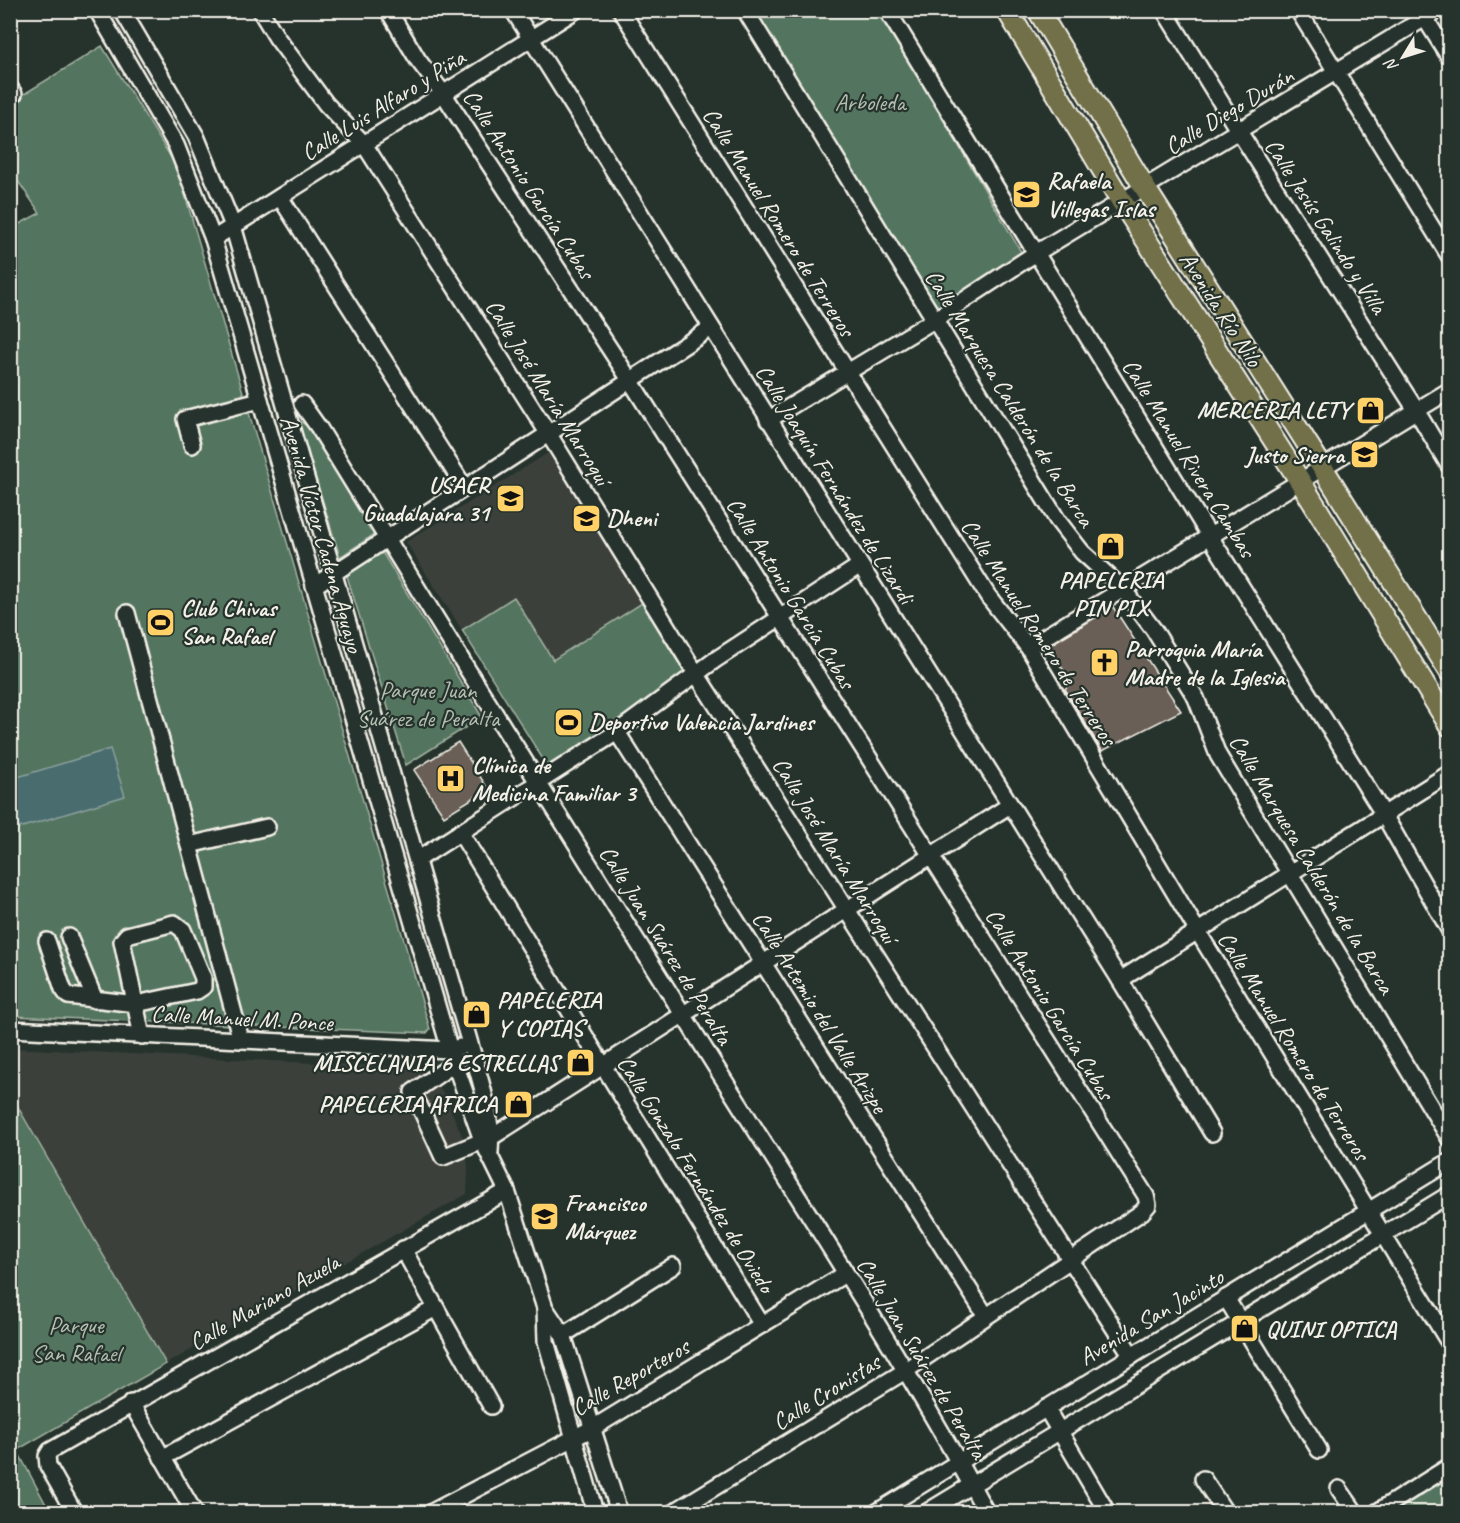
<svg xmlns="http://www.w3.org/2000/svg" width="1460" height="1523" font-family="Caveat,sans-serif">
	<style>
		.built { fill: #3b403a }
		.green { fill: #53745e; stroke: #a4b2a3; stroke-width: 1.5 }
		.water { fill: #486c6e; stroke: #8da19f; stroke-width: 1.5 }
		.building { fill: #6b5f57; stroke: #f4f1e8; stroke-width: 1.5 }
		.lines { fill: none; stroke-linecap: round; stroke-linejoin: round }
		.minor-casing { stroke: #f4f1e8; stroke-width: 20 }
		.major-casing { stroke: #f4f1e8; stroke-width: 24 }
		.minor { stroke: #26332d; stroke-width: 15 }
		.major { stroke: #71704a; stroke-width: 20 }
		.labels { text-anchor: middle; stroke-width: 4.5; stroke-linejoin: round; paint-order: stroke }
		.park-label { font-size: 24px; fill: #b4bfb1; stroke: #26332d }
		.street-label { font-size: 24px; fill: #f4f1e8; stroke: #26332d }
		.poi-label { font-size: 24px; font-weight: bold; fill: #f4f1e8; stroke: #26332d; text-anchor: start }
	</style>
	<rect width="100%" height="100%" fill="#26332d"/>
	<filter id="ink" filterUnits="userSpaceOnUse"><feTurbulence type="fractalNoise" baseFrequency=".0167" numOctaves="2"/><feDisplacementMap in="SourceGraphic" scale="12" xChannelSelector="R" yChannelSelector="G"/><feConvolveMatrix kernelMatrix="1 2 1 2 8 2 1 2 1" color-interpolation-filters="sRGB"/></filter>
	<g filter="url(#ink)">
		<g class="built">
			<path d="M548,453l94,150 -89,57 -39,-63 -52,33 -56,-88z"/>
			<path d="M10,1048l407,20 10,4 17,22 22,51 2,24 -1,25 -301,170 -155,-269z"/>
		</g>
		<g class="green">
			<path d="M752,11h124l40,62 107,182 -88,58z"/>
			<path d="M102,46l70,113 8,19 250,851 -3,4 -416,-17 -1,-787 30,-16 -29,-42v-69z"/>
			<path d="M298,420l17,11 60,103 -35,23z"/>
			<path d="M382,552l100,165 -76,48 -60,-192z"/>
			<path d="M514,597l39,63 89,-57 44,72 -137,94 -87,-139z"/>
			<path d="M11,1095l155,269 -149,86 33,62h-39z"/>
			<path d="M1449,1474v38h-60z"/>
		</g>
		<path class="water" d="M110,749l15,47 -106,32 -8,-27v-22z"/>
		<g class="building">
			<path d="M1113,607l68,104 -79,40 -37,-62 6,-7 -23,-36z"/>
			<path d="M458,742l30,47 -44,27 -30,-46z"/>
		</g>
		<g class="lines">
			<defs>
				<g id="minor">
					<path d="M97,10l79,135 37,94 237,811 32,90 25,51 38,117 18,27 56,177"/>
					<path d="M122,10l74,126 37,90 237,818c10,36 23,71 20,108"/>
					<path d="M260,10l17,28 49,66 38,40 184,289 149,242 435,681"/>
					<path d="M388,10l30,50 25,33 187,287 516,816 2,9 -6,7 -237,159 -231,141"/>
					<path d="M513,10l607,970 92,153"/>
					<path d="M621,10l367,586 40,51 170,285 252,412"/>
					<path d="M745,10l313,511 24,31 41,37 31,41 42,68 22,57 232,384"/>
					<path d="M887,10l322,525 175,280 66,116"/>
					<path d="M1164,10l74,120 178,280 34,57"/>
					<path d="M1298,10l152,247"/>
					<path d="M1421,12l29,46"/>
					<path d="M10,88l4,6"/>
					<path d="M280,197l185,291"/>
					<path d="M213,239l363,-229"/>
					<path d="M302,404l17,24c130,213 262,425 395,636 93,148 189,294 272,448"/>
					<path d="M768,420l166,-100 102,-67 402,-243"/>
					<path d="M192,445l-7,-26 75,-19"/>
					<path d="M314,586l397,-258"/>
					<path d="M127,613l114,427"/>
					<path d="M1028,647l422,-257"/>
					<path d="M617,732l369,584"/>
					<path d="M460,832l302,493"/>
					<path d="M189,845l78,-18"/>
					<path d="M417,860l200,-128 98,-72 144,-94"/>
					<path d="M69,937l26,63"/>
					<path d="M47,941l16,48 5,7 68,8 61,-13 6,-4v-9l-20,-48 -9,-7 -47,12 -5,6 20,95"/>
					<path d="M1120,980l330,-207"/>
					<path d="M10,1029l440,21 9,-3"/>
					<path d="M455,1063l-42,29 30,65 49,-20 518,-332"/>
					<path d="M403,1249l88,157"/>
					<path d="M1226,1298l93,152"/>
					<path d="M545,1308l1,33 49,171"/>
					<path d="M563,1335l110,-69"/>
					<path d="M131,1403l63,109"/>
					<path d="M1046,1408l61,104"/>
					<path d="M162,1458l274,-150"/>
					<path d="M1203,1479l22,33"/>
					<path d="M1339,1489l16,23"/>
					<path d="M74,1512l-26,-46 -1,-10 3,-5 457,-260"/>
					<path d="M432,1512l161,-84 252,-154"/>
					<path d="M877,1512l573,-351"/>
					<path d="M927,1512l523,-318"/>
					<path d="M1377,1512l73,-46"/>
				</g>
				<g id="major">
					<path d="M1007,10l115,192 178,279 150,245"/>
					<path d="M1038,10l107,178 177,279 128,205"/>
				</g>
			</defs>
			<use href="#minor" class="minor-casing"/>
			<use href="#major" class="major-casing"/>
			<use href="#minor" class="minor"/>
			<use href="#major" class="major"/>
		</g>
	</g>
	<defs>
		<symbol id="school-square" viewBox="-11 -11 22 22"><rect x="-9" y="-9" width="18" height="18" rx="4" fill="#ffd166" stroke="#26332d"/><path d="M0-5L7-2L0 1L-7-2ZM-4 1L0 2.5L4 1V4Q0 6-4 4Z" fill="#111"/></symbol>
		<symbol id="shop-square" viewBox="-11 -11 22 22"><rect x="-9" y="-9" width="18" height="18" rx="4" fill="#ffd166" stroke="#26332d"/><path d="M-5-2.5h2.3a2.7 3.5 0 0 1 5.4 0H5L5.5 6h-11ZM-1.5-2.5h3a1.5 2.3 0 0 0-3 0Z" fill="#111"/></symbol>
		<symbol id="stadium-square" viewBox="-11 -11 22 22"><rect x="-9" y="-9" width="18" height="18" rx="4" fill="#ffd166" stroke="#26332d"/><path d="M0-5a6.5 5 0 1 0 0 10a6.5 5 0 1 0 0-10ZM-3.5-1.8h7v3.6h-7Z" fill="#111"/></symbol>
		<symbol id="church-square" viewBox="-11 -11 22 22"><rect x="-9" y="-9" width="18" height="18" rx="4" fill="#ffd166" stroke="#26332d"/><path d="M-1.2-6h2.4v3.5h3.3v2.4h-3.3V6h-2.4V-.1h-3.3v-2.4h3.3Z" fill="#111"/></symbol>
		<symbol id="hospital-square" viewBox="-11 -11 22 22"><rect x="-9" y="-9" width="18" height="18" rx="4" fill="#ffd166" stroke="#26332d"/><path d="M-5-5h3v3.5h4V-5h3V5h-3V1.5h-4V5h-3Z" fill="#111"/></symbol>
	</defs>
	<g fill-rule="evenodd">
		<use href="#school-square" x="1010" y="178" width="33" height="33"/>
		<use href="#shop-square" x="1354" y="394" width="33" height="33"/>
		<use href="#school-square" x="1348" y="438" width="33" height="33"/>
		<use href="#school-square" x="494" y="482" width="33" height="33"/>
		<use href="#school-square" x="570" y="502" width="33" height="33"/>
		<use href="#shop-square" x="1094" y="530" width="33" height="33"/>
		<use href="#stadium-square" x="144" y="606" width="33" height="33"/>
		<use href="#church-square" x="1088" y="646" width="33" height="33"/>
		<use href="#stadium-square" x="552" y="706" width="33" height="33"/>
		<use href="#hospital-square" x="434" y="762" width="33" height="33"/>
		<use href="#shop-square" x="460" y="998" width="33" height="33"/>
		<use href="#shop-square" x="564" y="1046" width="33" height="33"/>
		<use href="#shop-square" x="502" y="1088" width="33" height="33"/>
		<use href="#school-square" x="528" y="1200" width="33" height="33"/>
		<use href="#shop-square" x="1228" y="1312" width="33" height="33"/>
	</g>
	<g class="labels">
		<g class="park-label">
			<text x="870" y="110">Arboleda</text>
			<text x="428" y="698">Parque Juan<tspan x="428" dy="28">Suárez de Peralta</tspan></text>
			<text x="76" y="1333">Parque<tspan x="76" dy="28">San Rafael</tspan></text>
		</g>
		<g class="street-label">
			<text transform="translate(383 105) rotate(-32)" y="8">Calle Luis Alfaro y Piña</text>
			<text transform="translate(1229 111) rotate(-31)" y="8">Calle Diego Durán</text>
			<text transform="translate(529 184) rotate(57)" y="8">Calle Antonio García Cubas</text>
			<text transform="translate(779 222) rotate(58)" y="8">Calle Manuel Romero de Terreros</text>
			<text transform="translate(1326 226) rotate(57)" y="8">Calle Jesús Galindo y Villa</text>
			<text transform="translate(1221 309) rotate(57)" y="8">Avenida Río Nilo</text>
			<text transform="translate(548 392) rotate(58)" y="8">Calle José María Marroquí</text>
			<text transform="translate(1010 398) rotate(58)" y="8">Calle Marquesa Calderón de la Barca</text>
			<text transform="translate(1189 458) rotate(58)" y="8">Calle Manuel Rivera Cambas</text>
			<text transform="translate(835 484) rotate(58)" y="8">Calle Joaquín Fernández de Lizardi</text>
			<text transform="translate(322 534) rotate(74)" y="8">Avenida Víctor Cadena Aguayo</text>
			<text transform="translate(791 593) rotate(58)" y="8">Calle Antonio García Cubas</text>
			<text transform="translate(1039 632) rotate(57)" y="8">Calle Manuel Romero de Terreros</text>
			<text transform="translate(835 850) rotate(58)" y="8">Calle José María Marroquí</text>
			<text transform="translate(1312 864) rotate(59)" y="8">Calle Marquesa Calderón de la Barca</text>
			<text transform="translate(666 945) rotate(58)" y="8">Calle Juan Suárez de Peralta</text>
			<text transform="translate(1050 1004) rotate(58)" y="8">Calle Antonio García Cubas</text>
			<text transform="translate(820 1012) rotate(58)" y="8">Calle Artemio del Valle Arizpe</text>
			<text transform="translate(242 1018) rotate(3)" y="8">Calle Manuel M. Ponce</text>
			<text transform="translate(1294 1046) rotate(58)" y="8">Calle Manuel Romero de Terreros</text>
			<text transform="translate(696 1174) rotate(58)" y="8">Calle Gonzalo Fernández de Oviedo</text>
			<text transform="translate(264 1302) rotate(-30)" y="8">Calle Mariano Azuela</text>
			<text transform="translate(1151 1317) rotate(-31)" y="8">Avenida San Jacinto</text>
			<text transform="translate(922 1358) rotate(59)" y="8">Calle Juan Suárez de Peralta</text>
			<text transform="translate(630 1377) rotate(-30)" y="8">Calle Reporteros</text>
			<text transform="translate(826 1392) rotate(-32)" y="8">Calle Cronistas</text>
		</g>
		<g class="poi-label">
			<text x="1047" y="189">Rafaela<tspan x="1047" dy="28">Villegas Islas</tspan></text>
			<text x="1350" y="418" text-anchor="end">MERCERIA LETY</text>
			<text x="1344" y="463" text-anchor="end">Justo Sierra</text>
			<text x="489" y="493" text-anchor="end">USAER<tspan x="489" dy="28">Guadalajara 31</tspan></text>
			<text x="607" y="526">Dheni</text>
			<text x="1111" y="588" text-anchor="middle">PAPELERIA<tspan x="1111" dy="28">PIN PIX</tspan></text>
			<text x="181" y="616">Club Chivas<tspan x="181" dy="28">San Rafael</tspan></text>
			<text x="1125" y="657">Parroquia María<tspan x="1125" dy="28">Madre de la Iglesia</tspan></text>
			<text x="589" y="730">Deportivo Valencia Jardines</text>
			<text x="472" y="773">Clínica de<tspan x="472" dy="28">Medicina Familiar 3</tspan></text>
			<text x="497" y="1008">PAPELERIA<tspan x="497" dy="28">Y COPIAS</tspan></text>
			<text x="559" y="1071" text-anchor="end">MISCELANIA 6 ESTRELLAS</text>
			<text x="497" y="1112" text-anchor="end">PAPELERIA AFRICA</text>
			<text x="565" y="1211">Francisco<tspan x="565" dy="28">Márquez</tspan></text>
			<text x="1266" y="1337">QUINI OPTICA</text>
		</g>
	</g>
	<rect width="1460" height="1523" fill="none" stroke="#26332d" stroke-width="36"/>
	<rect x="18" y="18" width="1424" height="1487" fill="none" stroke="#f4f1e8" stroke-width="2" filter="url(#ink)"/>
	<g transform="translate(1403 57) rotate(232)" stroke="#26332d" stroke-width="4.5" paint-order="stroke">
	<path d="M0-4.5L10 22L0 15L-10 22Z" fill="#f4f1e8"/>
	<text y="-9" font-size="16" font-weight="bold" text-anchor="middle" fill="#f4f1e8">N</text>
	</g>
</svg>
